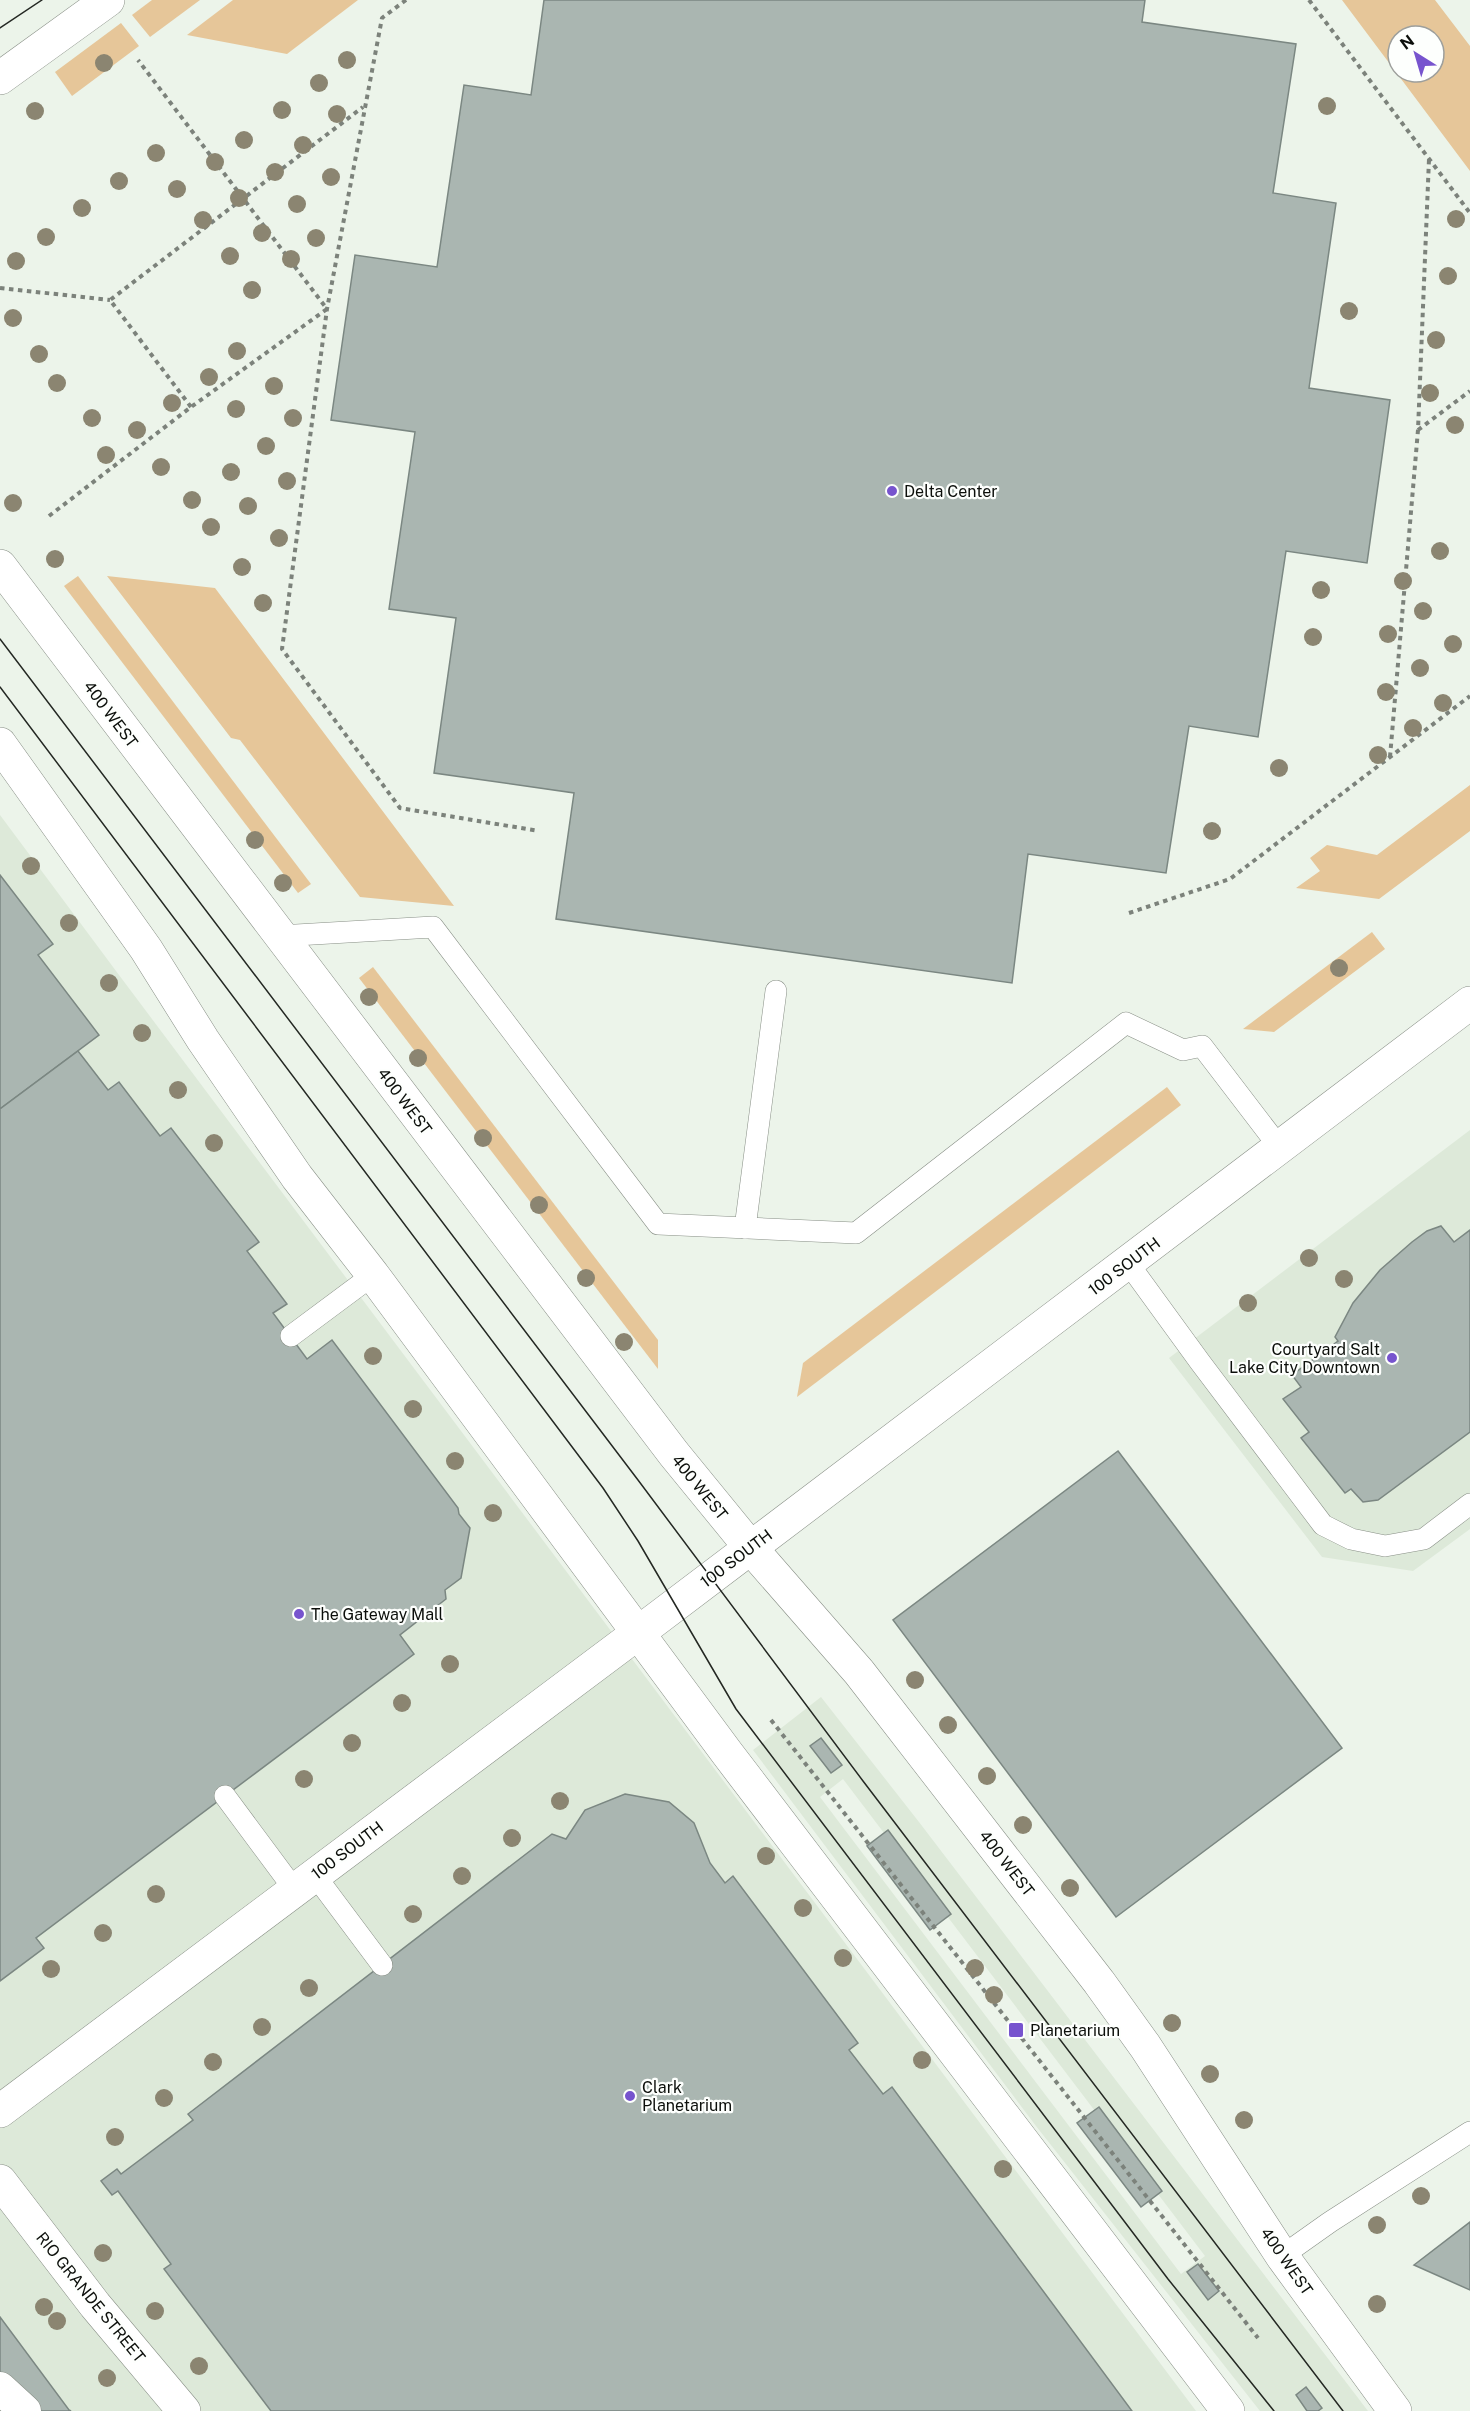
<svg xmlns="http://www.w3.org/2000/svg" width="1470" height="2411" font-family="'Public Sans',sans-serif">
	<style>
		.built { fill: #dde9d9; fill-rule: evenodd }
		.green { fill: #e6c699; fill-rule: evenodd }
		.building { fill: #aab6b1; stroke: #7b8782; stroke-width: 1.5 }
		.lines { fill: none; stroke-linecap: round; stroke-linejoin: round }
		.service-casing { stroke: #888f86; stroke-width: 22 }
		.pedestrian-casing { stroke: #888f86; stroke-width: 33 }
		.minor-casing { stroke: #888f86; stroke-width: 34 }
		.tertiary-casing { stroke: #888f86; stroke-width: 34 }
		.path { stroke: #7c827b; stroke-width: 4; stroke-dasharray: 4.5 4.5; stroke-linecap: butt }
		.service { stroke: #fff; stroke-width: 21 }
		.pedestrian { stroke: #fff; stroke-width: 32 }
		.minor { stroke: #fff; stroke-width: 33 }
		.tertiary { stroke: #fff; stroke-width: 33 }
		.tram { stroke: #242823; stroke-width: 1.5 }
		.tree { fill: #8b8571 }
		.poi-dot { fill: #7754ce; stroke: #fdfffd; stroke-width: 2 }
		.labels { text-anchor: middle; stroke-width: 4.5; stroke-linejoin: round; paint-order: stroke }
		.poi-label { font-size: 16px; fill: #0c0f0b; stroke: #fdfffd; text-anchor: start }
		.street-label { font-size: 16px; fill: #0c0f0b; stroke: #fdfffd }
	</style>
	<rect width="100%" height="100%" fill="#ecf4ea"/>
	<g class="built">
		<path d="M0,815l119,160 1077,1436h-1196z"/>
		<path d="M1470,1130v399l-57,42 -91,-14 -153,-199z"/>
		<path d="M821,1697l98,125 449,589h-108l-224,-285 -283,-376zM843,1779l362,477 -24,18 -361,-477z"/>
	</g>
	<g class="green">
		<path d="M152,0h48l-50,37 -18,-22z"/>
		<path d="M233,0h125l-71,54 -100,-19z"/>
		<path d="M1342,0h93l35,46v125zM1398,36h36v36h-36z"/>
		<path d="M121,23l18,23 -67,50 -17,-24z"/>
		<path d="M78,576l233,308 -13,9 -234,-307z"/>
		<path d="M107,576l108,12 239,318 -94,-9 -120,-157 -9,-2z"/>
		<path d="M1470,785v46l-91,68 -83,-11 24,-17 -10,-13 17,-13 50,10z"/>
		<path d="M1372,932l13,17 -111,83 -31,-3z"/>
		<path d="M373,967l285,373v29l-299,-391z"/>
		<path d="M1167,1087l14,18 -384,292 6,-34z"/>
	</g>
	<g class="building">
		<path d="M544,0h601l-3,22 154,22 -23,149 63,10 -27,185 81,12 -23,163 -81,-12 -28,186 -69,-11 -23,147 -138,-19 -16,129 -456,-64 18,-126 -140,-20 22,-155 -67,-9 26,-177 -84,-12 24,-165 82,12 27,-182 67,10z"/>
		<path d="M0,875l53,69 -15,11 61,80 -99,74z"/>
		<path d="M78,1051l30,39 11,-8 41,54 11,-8 88,114 -12,9 40,53 -14,9 34,46 25,-19 126,168 1,6 11,14 -9,50 -16,12 1,9 -46,36 14,19 -378,284 8,10 -44,33v-872z"/>
		<path d="M1441,1226l13,16 16,-12v202l-92,68 -15,2 -12,-13 -6,4 -44,-55 8,-6 -26,-33 18,-12 -9,-12 46,-34 -3,-4 18,-34 27,-33 32,-28 15,-11z"/>
		<path d="M1118,1451l224,297 -226,169 -223,-297z"/>
		<path d="M821,1738l21,27 -11,8 -21,-27z"/>
		<path d="M625,1794l44,8 25,21 16,40 15,20 8,-7 125,167 -9,7 34,44 9,-7 240,324h-861l-107,-142 7,-5 -53,-73 -6,4 -11,-14 16,-12 4,5 72,-54 -5,-6 364,-280 14,5 19,-29z"/>
		<path d="M888,1830l63,84 -21,16 -63,-84z"/>
		<path d="M1099,2107l63,84 -21,16 -64,-84z"/>
		<path d="M1470,2222v68l-56,-25z"/>
		<path d="M1198,2264l21,27 -11,9 -21,-28z"/>
		<path d="M0,2317l69,93 2,1h-71z"/>
		<path d="M1306,2387l16,21 -4,3h-11l-11,-16z"/>
	</g>
	<g class="lines">
		<defs>
			<g id="service">
				<path d="M279,936l154,-9 225,297 198,9 270,-210 57,27 19,-4 78,102"/>
				<path d="M745,1228l31,-237"/>
				<path d="M1128,1263l72,99 123,163 28,14 34,7 39,-7 46,-35"/>
				<path d="M291,1336l82,-61"/>
				<path d="M225,1796l69,93"/>
				<path d="M314,1874l68,91"/>
				<path d="M1282,2256l48,-34 140,-90"/>
			</g>
			<path id="pedestrian" d="M0,2388l25,23"/>
			<g id="minor">
				<path d="M0,2111l638,-478"/>
				<path d="M0,2181l95,124 89,106"/>
			</g>
			<g id="tertiary">
				<path d="M0,78l108,-78"/>
				<path d="M0,566l674,888 76,93 109,125 240,310 46,64 137,210 113,155"/>
				<path d="M0,744l146,205 57,91 94,137 76,98 354,478 501,658"/>
				<path d="M638,1633l832,-630"/>
			</g>
		</defs>
		<use href="#service" class="service-casing"/>
		<use href="#pedestrian" class="pedestrian-casing"/>
		<use href="#minor" class="minor-casing"/>
		<use href="#tertiary" class="tertiary-casing"/>
		<g class="path">
			<path d="M406,0l-24,18 -55,291 -45,340 118,159 139,23"/>
			<path d="M1309,0l161,213"/>
			<path d="M0,288l110,12"/>
			<path d="M191,407l-81,-107 253,-193"/>
			<path d="M1418,430l52,-39"/>
			<path d="M49,516l142,-109 136,-98 -189,-249"/>
			<path d="M1390,757l28,-327 11,-271"/>
			<path d="M1129,913l101,-34 240,-183"/>
			<path d="M771,1720l487,618"/>
		</g>
		<use href="#service" class="service"/>
		<use href="#pedestrian" class="pedestrian"/>
		<use href="#minor" class="minor"/>
		<use href="#tertiary" class="tertiary"/>
		<g class="tram">
			<path d="M0,28l42,-28"/>
			<path d="M0,639l638,841 225,301 480,630"/>
			<path d="M0,687l603,801 35,53 98,168 432,570 106,132"/>
		</g>
	</g>
	<g class="tree">
		<circle cx="347" cy="60" r="9"/>
		<circle cx="104" cy="63" r="9"/>
		<circle cx="319" cy="83" r="9"/>
		<circle cx="1327" cy="106" r="9"/>
		<circle cx="282" cy="110" r="9"/>
		<circle cx="35" cy="111" r="9"/>
		<circle cx="337" cy="114" r="9"/>
		<circle cx="244" cy="140" r="9"/>
		<circle cx="303" cy="145" r="9"/>
		<circle cx="156" cy="153" r="9"/>
		<circle cx="215" cy="162" r="9"/>
		<circle cx="275" cy="172" r="9"/>
		<circle cx="331" cy="177" r="9"/>
		<circle cx="119" cy="181" r="9"/>
		<circle cx="177" cy="189" r="9"/>
		<circle cx="239" cy="198" r="9"/>
		<circle cx="297" cy="204" r="9"/>
		<circle cx="82" cy="208" r="9"/>
		<circle cx="1456" cy="219" r="9"/>
		<circle cx="203" cy="220" r="9"/>
		<circle cx="262" cy="233" r="9"/>
		<circle cx="46" cy="237" r="9"/>
		<circle cx="316" cy="238" r="9"/>
		<circle cx="230" cy="256" r="9"/>
		<circle cx="291" cy="259" r="9"/>
		<circle cx="16" cy="261" r="9"/>
		<circle cx="1448" cy="276" r="9"/>
		<circle cx="252" cy="290" r="9"/>
		<circle cx="1349" cy="311" r="9"/>
		<circle cx="13" cy="318" r="9"/>
		<circle cx="1436" cy="340" r="9"/>
		<circle cx="237" cy="351" r="9"/>
		<circle cx="39" cy="354" r="9"/>
		<circle cx="209" cy="377" r="9"/>
		<circle cx="57" cy="383" r="9"/>
		<circle cx="274" cy="386" r="9"/>
		<circle cx="1430" cy="393" r="9"/>
		<circle cx="172" cy="403" r="9"/>
		<circle cx="236" cy="409" r="9"/>
		<circle cx="92" cy="418" r="9"/>
		<circle cx="293" cy="418" r="9"/>
		<circle cx="1455" cy="425" r="9"/>
		<circle cx="137" cy="430" r="9"/>
		<circle cx="266" cy="446" r="9"/>
		<circle cx="106" cy="455" r="9"/>
		<circle cx="161" cy="467" r="9"/>
		<circle cx="231" cy="472" r="9"/>
		<circle cx="287" cy="481" r="9"/>
		<circle cx="192" cy="500" r="9"/>
		<circle cx="13" cy="503" r="9"/>
		<circle cx="248" cy="506" r="9"/>
		<circle cx="211" cy="527" r="9"/>
		<circle cx="279" cy="538" r="9"/>
		<circle cx="1440" cy="551" r="9"/>
		<circle cx="55" cy="559" r="9"/>
		<circle cx="242" cy="567" r="9"/>
		<circle cx="1403" cy="581" r="9"/>
		<circle cx="1321" cy="590" r="9"/>
		<circle cx="263" cy="603" r="9"/>
		<circle cx="1423" cy="611" r="9"/>
		<circle cx="1388" cy="634" r="9"/>
		<circle cx="1313" cy="637" r="9"/>
		<circle cx="1453" cy="644" r="9"/>
		<circle cx="1420" cy="668" r="9"/>
		<circle cx="1386" cy="692" r="9"/>
		<circle cx="1443" cy="703" r="9"/>
		<circle cx="1413" cy="728" r="9"/>
		<circle cx="1378" cy="755" r="9"/>
		<circle cx="1279" cy="768" r="9"/>
		<circle cx="1212" cy="831" r="9"/>
		<circle cx="255" cy="840" r="9"/>
		<circle cx="31" cy="866" r="9"/>
		<circle cx="283" cy="883" r="9"/>
		<circle cx="69" cy="923" r="9"/>
		<circle cx="1339" cy="968" r="9"/>
		<circle cx="109" cy="983" r="9"/>
		<circle cx="369" cy="997" r="9"/>
		<circle cx="142" cy="1033" r="9"/>
		<circle cx="418" cy="1058" r="9"/>
		<circle cx="178" cy="1090" r="9"/>
		<circle cx="483" cy="1138" r="9"/>
		<circle cx="214" cy="1143" r="9"/>
		<circle cx="539" cy="1205" r="9"/>
		<circle cx="1309" cy="1258" r="9"/>
		<circle cx="586" cy="1278" r="9"/>
		<circle cx="1344" cy="1279" r="9"/>
		<circle cx="1248" cy="1303" r="9"/>
		<circle cx="624" cy="1342" r="9"/>
		<circle cx="373" cy="1356" r="9"/>
		<circle cx="413" cy="1409" r="9"/>
		<circle cx="455" cy="1461" r="9"/>
		<circle cx="493" cy="1513" r="9"/>
		<circle cx="450" cy="1664" r="9"/>
		<circle cx="915" cy="1680" r="9"/>
		<circle cx="402" cy="1703" r="9"/>
		<circle cx="948" cy="1725" r="9"/>
		<circle cx="352" cy="1743" r="9"/>
		<circle cx="987" cy="1776" r="9"/>
		<circle cx="304" cy="1779" r="9"/>
		<circle cx="560" cy="1801" r="9"/>
		<circle cx="1023" cy="1825" r="9"/>
		<circle cx="512" cy="1838" r="9"/>
		<circle cx="766" cy="1856" r="9"/>
		<circle cx="462" cy="1876" r="9"/>
		<circle cx="1070" cy="1888" r="9"/>
		<circle cx="156" cy="1894" r="9"/>
		<circle cx="803" cy="1908" r="9"/>
		<circle cx="413" cy="1914" r="9"/>
		<circle cx="103" cy="1933" r="9"/>
		<circle cx="843" cy="1958" r="9"/>
		<circle cx="975" cy="1968" r="9"/>
		<circle cx="51" cy="1969" r="9"/>
		<circle cx="309" cy="1988" r="9"/>
		<circle cx="994" cy="1995" r="9"/>
		<circle cx="1172" cy="2023" r="9"/>
		<circle cx="262" cy="2027" r="9"/>
		<circle cx="922" cy="2060" r="9"/>
		<circle cx="213" cy="2062" r="9"/>
		<circle cx="1210" cy="2074" r="9"/>
		<circle cx="164" cy="2098" r="9"/>
		<circle cx="1244" cy="2120" r="9"/>
		<circle cx="115" cy="2137" r="9"/>
		<circle cx="1003" cy="2169" r="9"/>
		<circle cx="1421" cy="2196" r="9"/>
		<circle cx="1377" cy="2225" r="9"/>
		<circle cx="103" cy="2253" r="9"/>
		<circle cx="1377" cy="2304" r="9"/>
		<circle cx="44" cy="2307" r="9"/>
		<circle cx="155" cy="2311" r="9"/>
		<circle cx="57" cy="2321" r="9"/>
		<circle cx="199" cy="2366" r="9"/>
		<circle cx="107" cy="2378" r="9"/>
	</g>
	<g class="poi-dot">
		<circle cx="892" cy="491" r="6"/>
		<circle cx="1392" cy="1358" r="6"/>
		<circle cx="299" cy="1614" r="6"/>
		<rect x="1008" y="2022" width="16" height="16" rx="3"/>
		<circle cx="630" cy="2096" r="6"/>
	</g>
	<g class="labels">
		<g class="poi-label">
			<text x="904" y="497">Delta Center</text>
			<text x="1380" y="1355" text-anchor="end">Courtyard Salt<tspan x="1380" dy="18">Lake City Downtown</tspan></text>
			<text x="311" y="1620">The Gateway Mall</text>
			<text x="1030" y="2036">Planetarium</text>
			<text x="642" y="2093">Clark<tspan x="642" dy="18">Planetarium</tspan></text>
		</g>
		<g class="street-label">
			<text transform="translate(111 714) rotate(53)" y="6">400 WEST</text>
			<text transform="translate(405 1101) rotate(53)" y="6">400 WEST</text>
			<text transform="translate(1124 1266) rotate(-37)" y="6">100 SOUTH</text>
			<text transform="translate(700 1487) rotate(51)" y="6">400 WEST</text>
			<text transform="translate(736 1558) rotate(-37)" y="6">100 SOUTH</text>
			<text transform="translate(347 1850) rotate(-37)" y="6">100 SOUTH</text>
			<text transform="translate(1007 1863) rotate(52)" y="6">400 WEST</text>
			<text transform="translate(1287 2261) rotate(55)" y="6">400 WEST</text>
			<text transform="translate(91 2297) rotate(51)" y="6">RIO GRANDE STREET</text>
		</g>
	</g>
	<g transform="translate(1416 54) rotate(323)"><circle r="28" fill="#fdfffd" stroke="#9d9f9c" stroke-width="1.5"/>
	<path d="M0-4.5L10 22L0 15L-10 22Z" fill="#7754ce"/>
	<text y="-9" font-size="16" font-weight="bold" text-anchor="middle" fill="#0c0f0b">N</text>
	</g>
</svg>
